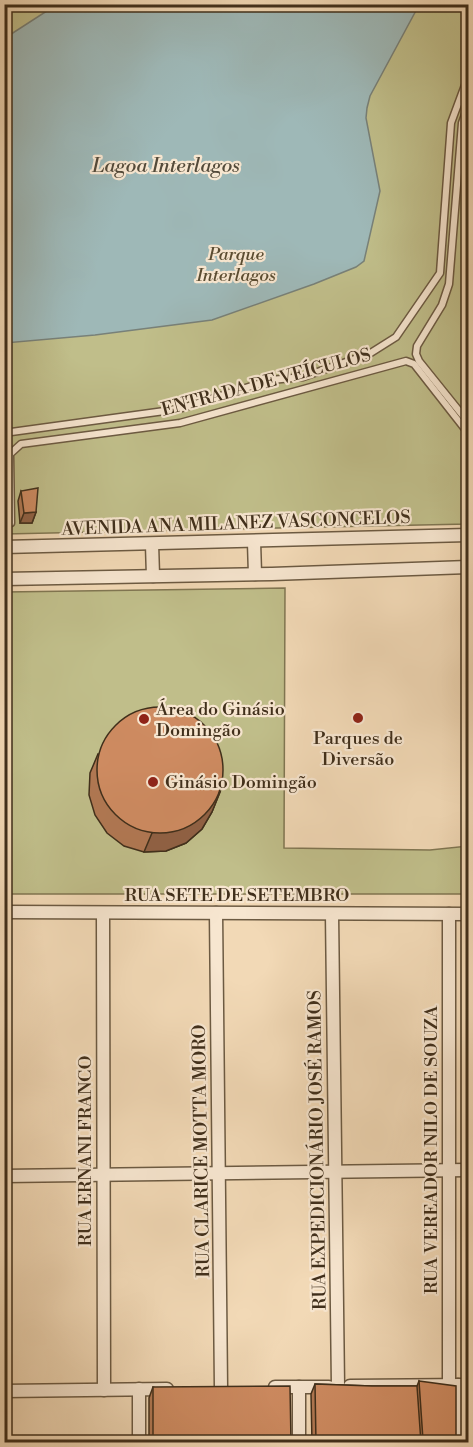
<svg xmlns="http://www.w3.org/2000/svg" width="473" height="1447" font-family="'Libre Bodoni',serif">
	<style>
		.green { fill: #c0be8a; stroke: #807652; stroke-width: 1.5 }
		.water { fill: #9eb8b7; stroke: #788179; stroke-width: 1.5 }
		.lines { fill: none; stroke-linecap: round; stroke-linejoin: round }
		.service-casing { stroke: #6c5a42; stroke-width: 9 }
		.minor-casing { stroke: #6c5a42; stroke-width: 15 }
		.service { stroke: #f7e6d0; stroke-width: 6 }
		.minor { stroke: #f7e6d0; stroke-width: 12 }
		.wall { fill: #b17853; stroke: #402f1b; stroke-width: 1.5 }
		.shaded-wall { fill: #906144; stroke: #402f1b; stroke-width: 1.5 }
		.building { fill: #ce8b61; stroke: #402f1b; stroke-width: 1.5 }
		.poi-dot { fill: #8f2418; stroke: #f7e6d0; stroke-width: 2 }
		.labels { text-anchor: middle; stroke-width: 4.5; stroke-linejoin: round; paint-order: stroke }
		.park-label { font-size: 18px; font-style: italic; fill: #5a4c31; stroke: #f7e6d0 }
		.street-label { font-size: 18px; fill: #402f1b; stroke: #f7e6d0 }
		.poi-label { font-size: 18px; fill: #402f1b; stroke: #f7e6d0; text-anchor: start }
		.water-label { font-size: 20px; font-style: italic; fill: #534a3a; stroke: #f7e6d0 }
	</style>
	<rect width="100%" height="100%" fill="#f2d9b6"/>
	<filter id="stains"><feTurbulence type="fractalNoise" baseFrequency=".00333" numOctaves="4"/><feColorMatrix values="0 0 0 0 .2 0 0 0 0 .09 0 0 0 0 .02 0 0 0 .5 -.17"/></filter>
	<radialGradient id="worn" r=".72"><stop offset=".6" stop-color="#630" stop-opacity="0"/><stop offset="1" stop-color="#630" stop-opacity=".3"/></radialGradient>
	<g class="green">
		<path d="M5,5h463v519l-463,10z"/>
		<path d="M285,588l-1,260 146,2 38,-4v48h-463v-302z"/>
	</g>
	<path class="water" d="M56,5h363l-49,91 -3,12 -1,10 14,73 -16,70 -8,6 -42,17 -102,36 -117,15 -90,8v-305z"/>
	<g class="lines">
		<defs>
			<g id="service">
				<path d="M468,106l-6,17 -13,161 -7,21 -25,41 -1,8 3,7 49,61"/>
				<path d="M4,433l175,-24 92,-29 32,-3 66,-23 27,-17 44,-64 11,-150 17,-46"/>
				<path d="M4,524l7,-1 -1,-69 11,-10 159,-21 226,-62 8,3 54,69"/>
			</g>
			<g id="minor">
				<path d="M254,542l1,32"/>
				<path d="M152,544l1,32"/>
				<path d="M4,547l464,-12"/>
				<path d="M4,579l268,-5 196,-7"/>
				<path d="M4,912l464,2"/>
				<path d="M103,913l1,477"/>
				<path d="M216,913l5,475"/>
				<path d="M332,914l6,472"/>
				<path d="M449,914v471"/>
				<path d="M4,1176l464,-6"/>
				<path d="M458,1385l1,57"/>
				<path d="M350,1386l118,-1"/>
				<path d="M275,1387h54"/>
				<path d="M139,1389v53"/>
				<path d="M4,1391l163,-2"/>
				<path d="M299,1442v-55"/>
			</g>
		</defs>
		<use href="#service" class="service-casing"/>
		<use href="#minor" class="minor-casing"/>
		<use href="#service" class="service"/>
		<use href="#minor" class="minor"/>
	</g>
	<g class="wall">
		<path d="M21,491l15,21 -4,11h-12l-2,-22z"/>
		<path d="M98,754l122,38 -8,20 -10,17 -16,14 -20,8 -22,1 -20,-6 -17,-13 -12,-18 -6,-20 1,-22z"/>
		<path d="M419,1381l37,62h-144l-1,-49 4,-10 57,2h45z"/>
		<path d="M153,1387l138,56h-142v-45z"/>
	</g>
	<g class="shaded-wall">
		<path d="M36,512l-4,11h-12l4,-10z"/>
		<path d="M220,792l-8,20 -10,17 -16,14 -20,8 -22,1 8,-19z"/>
		<path d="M423,1440l27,3h-28z"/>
	</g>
	<g class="building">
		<path d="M38,488l-2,24 -12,1 -3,-22z"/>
		<circle cx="160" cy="770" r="63"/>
		<path d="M419,1381l37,5v57l-33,-3z"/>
		<path d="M315,1384l57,2h45l4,57h-105z"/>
		<path d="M290,1386l1,57h-138v-56z"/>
	</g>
	<g class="poi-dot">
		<circle cx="358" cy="718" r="6"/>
		<circle cx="144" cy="719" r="6"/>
		<circle cx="153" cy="782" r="6"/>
	</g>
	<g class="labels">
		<g class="park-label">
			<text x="236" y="260">Parque<tspan x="236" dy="21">Interlagos</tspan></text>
		</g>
		<g class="street-label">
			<text transform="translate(266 382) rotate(-15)" y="6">ENTRADA DE VEÍCULOS</text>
			<text transform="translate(236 523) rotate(-2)" y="6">AVENIDA ANA MILANEZ VASCONCELOS</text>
			<text x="237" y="901">RUA SETE DE SETEMBRO</text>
			<text transform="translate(317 1150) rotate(-91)" y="6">RUA EXPEDICIONÁRIO JOSÉ RAMOS</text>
			<text transform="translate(431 1150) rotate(-90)" y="6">RUA VEREADOR NILO DE SOUZA</text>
			<text transform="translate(85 1151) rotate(-90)" y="6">RUA ERNANI FRANCO</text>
			<text transform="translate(201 1151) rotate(-91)" y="6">RUA CLARICE MOTTA MORO</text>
		</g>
		<g class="poi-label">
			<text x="156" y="715">Área do Ginásio<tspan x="156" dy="21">Domingão</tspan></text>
			<text x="358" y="744" text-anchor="middle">Parques de<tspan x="358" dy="21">Diversão</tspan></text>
			<text x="165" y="788">Ginásio Domingão</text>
		</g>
		<g class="water-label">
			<text x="166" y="172">Lagoa Interlagos</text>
		</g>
	</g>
	<rect width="473" height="1447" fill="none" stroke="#f2d9b6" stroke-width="24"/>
	<rect x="6" y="6" width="461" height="1435" fill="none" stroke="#402f1b" stroke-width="3"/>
	<rect x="12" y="12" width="449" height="1423" fill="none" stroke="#402f1b" stroke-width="1.5"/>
	<rect width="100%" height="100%" filter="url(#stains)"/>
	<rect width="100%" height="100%" fill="url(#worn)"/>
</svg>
